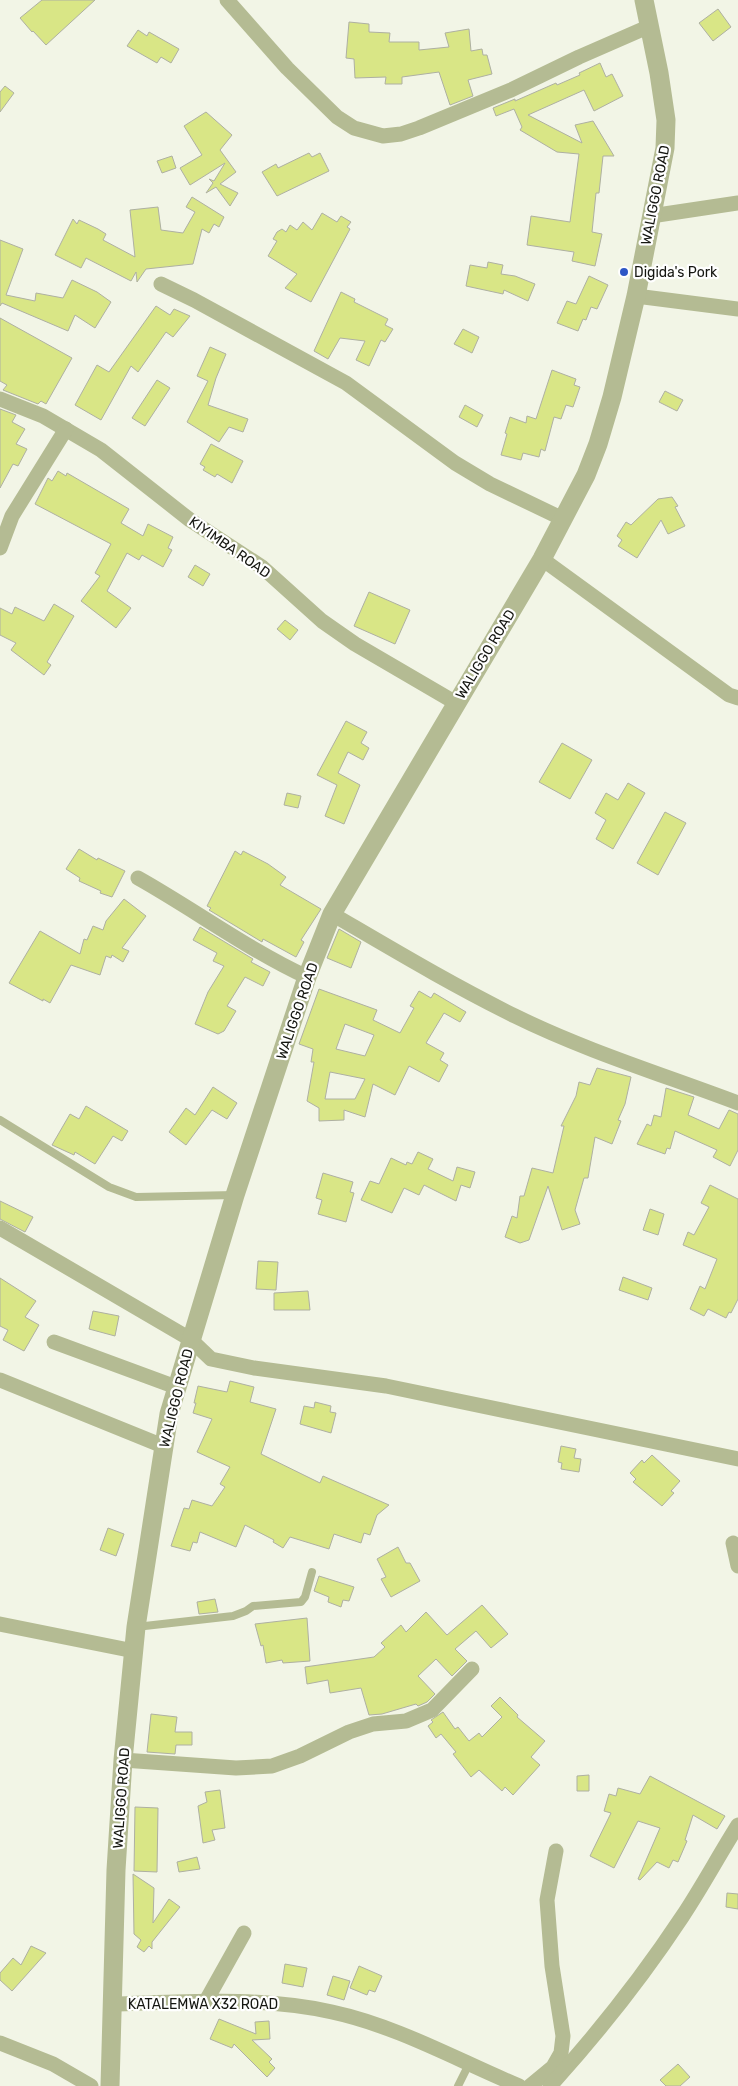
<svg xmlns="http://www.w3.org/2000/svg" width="738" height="2086" font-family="Rubik,sans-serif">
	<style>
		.building { fill: #d9e686; stroke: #aeb0a2; fill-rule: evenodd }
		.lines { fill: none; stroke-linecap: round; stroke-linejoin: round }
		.service { stroke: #b4bb93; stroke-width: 8 }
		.minor { stroke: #b4bb93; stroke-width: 15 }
		.tertiary { stroke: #b4bb93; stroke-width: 19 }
		.poi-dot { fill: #2d56c5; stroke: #fff; stroke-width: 2 }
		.labels { text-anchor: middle; stroke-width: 4.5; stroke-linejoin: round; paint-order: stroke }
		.street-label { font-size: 14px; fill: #151611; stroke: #fff }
		.poi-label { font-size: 14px; fill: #151611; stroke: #fff; text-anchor: start }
	</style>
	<rect width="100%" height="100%" fill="#f2f5e6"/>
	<g class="building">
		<path d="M42,0h53l-49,45 -13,-14 -1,1 -12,-14z"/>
		<path d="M718,9l13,18 -18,14 -14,-18z"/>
		<path d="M349,22l20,2v8l21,1 -1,9h30v8l30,-3 -4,-14 24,-4 2,22 11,-2 1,6h4l5,19 -24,6 5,16 -23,9 -11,-33 -37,5v7h-17l1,-7 -31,1 -1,-19 -8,-1z"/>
		<path d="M138,30l9,6 2,-4 30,17 -8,14 -10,-6 -4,6 -30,-17z"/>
		<path d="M600,63l6,14 6,-3 11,22 -29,15 -10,-21 -56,25 54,28 -7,-18 18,-4 21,35h-11l-4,37h-3l-4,39 10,2 -7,32 -23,-5 2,-9 -47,-7 4,-29 39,6 9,-68 -22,-2 -37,-22 2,-3 -8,-18 -18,7 -3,-8 22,-9v2l41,-18 1,2 23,-10 -1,-2z"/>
		<path d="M5,86l9,7 -14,19v-20z"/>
		<path d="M206,112l26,23 -12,15 16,22 -16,12 18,9 -8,13 -14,-19 -10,6 7,-10 -4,-4 5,2 11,-18 -35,22 -10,-17 22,-13 -18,-29z"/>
		<path d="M309,153l3,4 8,-4 9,18 -52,25 -15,-24 14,-8 2,4z"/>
		<path d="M172,156l4,12 -14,5 -5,-12z"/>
		<path d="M192,197l32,20 -5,10 -5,-3 -5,9 -7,-4 -9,35 -47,5 -9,13 -1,-10 -5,9 -45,-23 -5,10 -26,-13 18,-36 4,5 2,-4 19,9 8,5 -3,6 32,17 -5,-47 28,-3 3,23 22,3 12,-21 -9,-5z"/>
		<path d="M322,213l15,9 4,-6 10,6 -4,5 3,2 -39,73 -26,-14 12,-14 -29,-18 9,-15 -4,-2 4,-7 5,-3 4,3 4,-7 7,5 6,-8 9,8z"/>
		<path d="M0,240l23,9 -17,46 29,6 1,-8 27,5 9,-18 25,12 14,10 -16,26 -20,-13 -7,16 -66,-28 -2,3z"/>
		<path d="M488,262l15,3 -2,9 14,2 20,8 -7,17 -24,-11 -1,4 -37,-8 4,-21 17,3z"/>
		<path d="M589,276l19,9 -11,24 -6,-2 -5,13 -3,-1 -5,12 -21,-8 10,-22 9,3z"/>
		<path d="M341,292l14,7 -1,3 34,17 -3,6 8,4 -8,13 -4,-2 -12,26 -13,-6 9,-19 -25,-3 -12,21 -14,-8z"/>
		<path d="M156,306l14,9 4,-6 16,7 -17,21 -7,-5 -28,40 -7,-6 -30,54 -26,-15 22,-40 12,7z"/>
		<path d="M0,318l72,40 -26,46 -5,-3 -3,3 -35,-14 4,-5 -7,-4z"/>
		<path d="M463,329l16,8 -7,16 -18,-9z"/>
		<path d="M210,347l16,7 -10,24 -8,27 40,14 -5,13 -14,-5 -10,15 -32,-20 21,-41 -11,-5z"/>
		<path d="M552,370l24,9 -2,6 6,2 -7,20 -7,-2 -5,14 -7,-2 -9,34 -4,-2 -2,8 -16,-4 -2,7 -20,-5 6,-21 -2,-1 5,-16 16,6 1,-7 9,3z"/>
		<path d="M157,380l13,8 -25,38 -13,-8z"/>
		<path d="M665,391l18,9 -6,11 -18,-9z"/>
		<path d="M465,405l18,10 -6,12 -18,-10z"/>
		<path d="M0,409l16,6 -4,7 13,7 -9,15 11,5 -9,17 -5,-2 -13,24z"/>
		<path d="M211,444l32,17 -11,22 -15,-9 -2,3 -12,-7 2,-3 -5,-3z"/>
		<path d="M58,471l8,5 1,-3 62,36 -8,14 22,13 5,-12 25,13 -5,11 4,2 -9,17 -21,-12 -3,5 -12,-7 -20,38 24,17 -15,20 -35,-27 19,-25 -5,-3 16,-29 -76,-40 13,-26 4,3z"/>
		<path d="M672,497l6,9 -3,1 10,19 -17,8 -7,-14 -24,38 -19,-12 4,-6 -5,-4 9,-14 5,3 27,-26z"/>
		<path d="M195,565l15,9 -7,12 -15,-9z"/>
		<path d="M369,592l41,18 -15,34 -41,-18z"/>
		<path d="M54,604l20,12 -27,46 4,3 -7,10 -33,-25 5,-7 -16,-8v-27l12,6 3,-7 29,14z"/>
		<path d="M285,620l13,10 -8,10 -13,-11z"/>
		<path d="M346,721l21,11 -6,11 8,5 -6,12 -15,-8 -10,21 22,12 -16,39 -19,-8 12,-31 -20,-10z"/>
		<path d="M562,743l30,17 -22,39 -31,-17z"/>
		<path d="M628,783l17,10 -32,56 -17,-10 10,-19 -11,-7 11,-20 12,7z"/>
		<path d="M287,793l14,3 -3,12 -14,-3z"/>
		<path d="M665,812l21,11 -28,52 -21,-12z"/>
		<path d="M79,849l18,11 1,-2 27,13 -13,26 -12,-4 1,-2 -22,-10 1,-3 -14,-9z"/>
		<path d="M235,851l6,4 2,-4 25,13 18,13 -6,8 41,24 -20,31 3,2 -8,15 -33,-18 -1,3 -53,-32 2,-2 -4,-2z"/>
		<path d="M124,899l22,17 -24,32 7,3 -6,11 -11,-7 -1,3 -5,-2 -6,19 -29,-10 -21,38 -7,-4v2l-34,-18 31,-52 40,23 4,-15 3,1 6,-14 10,4 3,-9z"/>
		<path d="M200,927l53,32 -2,3 19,10 -7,14 -18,-9 -18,29 9,5 -12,20 -6,3 -23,-10 13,-32 16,-26 -11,-5 4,-8 -24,-13z"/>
		<path d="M339,929l22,13 -10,26 -24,-10z"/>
		<path d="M319,989l58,21 -4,10 27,13 14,-25 -4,-2 9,-15 12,7 3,-5 32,19 -6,10 -16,-9 -18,30 18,10 -4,7 8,5 -9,17 -30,-16 -14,29 -22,-11 -8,33 -21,-7v10l-25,1v-13l-12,-7 7,-39h-3l2,-13 -14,-5zM345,1024l29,11 -9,21 -29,-7zM330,1072l35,7 -10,20h-30z"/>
		<path d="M597,1068l34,9 -6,27 -7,16 3,1 -9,23 -17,-7 -7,41h-4l-9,32 5,14 -18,6 -14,-44 -19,54 -9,3 -15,-6 7,-21 5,2 3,-22h4l8,-28 21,5 11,-47h-3l15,-30 3,-14 11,3z"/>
		<path d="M213,1087l24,16 -10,16 -15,-9 -26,35 -17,-13 17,-24 9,7z"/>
		<path d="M666,1088l28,9 -6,18 31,14 10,-19 9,4v36l-8,16 -17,-9 4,-7 -42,-19 -5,18 -3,-1 -2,6 -28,-10 10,-20 4,2 3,-11 7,2z"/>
		<path d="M86,1106l42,25 -6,10 -9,-5 -18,28 -20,-12 -1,3 -22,-10 18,-31 9,5z"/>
		<path d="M418,1152l15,7 -5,10 25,12 4,-14 18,5 -5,16 -9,-3 -5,16 -32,-16 -5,10 -15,-7 -12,25 -31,-13 9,-19 9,3 12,-26 15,7 1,-3 5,2z"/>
		<path d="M323,1173l30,9 -3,10 4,1 -8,29 -28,-8 4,-14 -6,-2z"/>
		<path d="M710,1185l28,14v100l-7,14 -2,-1 -3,6 -18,-9 -4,7 -14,-7 10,-23 5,3 12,-30 -34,-14 5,-13 6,3 15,-28 -8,-4z"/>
		<path d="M0,1201l33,16 -8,15 -25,-13z"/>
		<path d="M650,1209l14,5 -6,21 -15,-5z"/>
		<path d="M258,1261l20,1 -2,28 -20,-1z"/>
		<path d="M623,1277l29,11 -4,12 -29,-10z"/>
		<path d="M0,1278l36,23 -11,16 14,8 -15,26 -21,-11 5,-10 -8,-4z"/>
		<path d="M308,1291l2,19h-36v-17z"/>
		<path d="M93,1311l26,5 -4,20 -26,-7z"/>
		<path d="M230,1381l24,6 -4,15 26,7 -15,45 59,29 3,-7 66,29 -12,10 -7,20 -6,-2 -3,10 -27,-9 -5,15 -39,-12 -7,11 -10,-6 1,-2 -29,-15 -9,22 -36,-15 -3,11 -4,-1 -3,9 -19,-5 13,-38 5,1 3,-9 20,6 13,-19 -5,-3 10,-17 -33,-15 15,-33 -19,-6 3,-10h-2l4,-17 29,6z"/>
		<path d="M315,1402l16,4 -1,6 6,1 -5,20 -31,-9 4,-18 10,2z"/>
		<path d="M561,1446l15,3 -2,9 7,1 -2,13 -18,-3 1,-6 -4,-1z"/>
		<path d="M652,1455l28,26 -9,10 3,2 -12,13 -29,-24 3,-3 -6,-6 12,-13 2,3z"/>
		<path d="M108,1528l16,6 -8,22 -16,-6z"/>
		<path d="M398,1547l8,16h4l10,18 -29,16 -10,-18 5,-2 -9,-18z"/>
		<path d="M319,1576l35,11 -5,14 -6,-1 -2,7 -13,-5 1,-5 -15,-6z"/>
		<path d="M215,1599l3,13 -19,2 -2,-12z"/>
		<path d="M482,1605l26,29 -17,14 -15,-17 -21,18 12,12 -15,15 -16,-17 -18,17 17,18 -8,8 -9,4 -2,-2 -34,10 -13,1 -8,-27 -31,5 -2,-13 -21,4 -2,-17 69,-10 11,-10 -4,-4 20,-18 5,7 20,-20 21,23z"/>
		<path d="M307,1618l3,43 -27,2 -1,-3 -16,3 -3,-18 -2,1 -6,-22z"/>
		<path d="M500,1697l18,18 -1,2 28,24 -14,16 9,8 -27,30 -8,-8 -3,4 -23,-21 -8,7 -18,-23 3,-2 -15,-18 -5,4 -8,-12 5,-4 -2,-2 12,-8 12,17 3,-2 11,14 10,-8 3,4 20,-20 -11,-11z"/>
		<path d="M151,1714l26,3 -2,15h17v13h-16l-1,9 -28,-2z"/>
		<path d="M589,1775v16h-12v-15z"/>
		<path d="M650,1776l75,40 -8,13 -24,-14 -8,25 2,1 -9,21 -5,-2 -4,8 -12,-6 -17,18 -2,-1 22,-51 -22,-7 -24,47 -24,-12 21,-43 -7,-2 5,-17 7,2 2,-8 22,6z"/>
		<path d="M220,1790l5,38 -13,2 3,10 -12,3 -5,-37 9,-4 -2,-10z"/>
		<path d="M135,1807l23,1 -1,64 -23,-1z"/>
		<path d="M197,1857l3,12 -21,3 -2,-10z"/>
		<path d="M133,1874l21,14 -1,35 16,-24 11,8 -28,35v7l-3,-3 -5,6 -7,-5 4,-7 -7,-6z"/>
		<path d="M727,1893l11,1v15l-12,-2z"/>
		<path d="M31,1946l15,7 -34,38 -12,-11v-7l13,-15 8,7z"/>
		<path d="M285,1964l22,4 -4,19 -21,-4z"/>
		<path d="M359,1966l23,10 -7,16 -6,-2 -2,5 -17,-7z"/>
		<path d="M333,1976l17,5 -6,19 -17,-5z"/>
		<path d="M219,2019l37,15 -1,-12 14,-1 1,18 -18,1 20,19 -3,3 6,6 -8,9 -33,-33 -2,4 -22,-9z"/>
		<path d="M678,2064l12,13 -10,9h-14l-6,-6z"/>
	</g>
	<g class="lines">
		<g class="service">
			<path d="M0,1120l109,67 27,10 99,-2"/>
			<path d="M136,1627l97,-11 13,-5 7,-5 48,-4 4,-5 7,-25"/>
			<path d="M458,2086l11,-22"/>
		</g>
		<g class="minor">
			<path d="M227,0l60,68 50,49 17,11 29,8 18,-2 18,-6 92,-38 68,-33 71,-31"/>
			<path d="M651,216l87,-13"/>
			<path d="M161,284l33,16 152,83 109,80 35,21 73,35"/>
			<path d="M636,296l102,13"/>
			<path d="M0,399l43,17 58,34 89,70 72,47 60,54 33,23 101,59"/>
			<path d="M0,548l12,-32 54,-87"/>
			<path d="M542,559l187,136 9,3"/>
			<path d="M138,878c57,32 109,71 169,99"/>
			<path d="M332,914c60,35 120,71 183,102 71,35 149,59 223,87"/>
			<path d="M0,1228l190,111 21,20 43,9 132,18 352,73"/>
			<path d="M54,1342l122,45"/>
			<path d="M0,1380l163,66"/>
			<path d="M733,1543l5,23"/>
			<path d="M0,1624l134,27"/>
			<path d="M123,1760l113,8 36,-2 28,-10 49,-24 24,-8 33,-3 26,-11 40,-41"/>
			<path d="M206,2001l38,-68"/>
			<path d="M112,2004c73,-2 148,-8 220,8 65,14 125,48 187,74"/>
			<path d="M0,2043l53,21 38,22"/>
			<path d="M530,2086l23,-19 8,-14 2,-17 -11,-70 -5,-66 9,-49"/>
			<path d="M550,2086c48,-53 93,-110 132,-169 20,-30 37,-62 56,-92"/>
		</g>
		<path class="tertiary" d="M110,2086l6,-216 7,-110 13,-133 33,-213 66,-219 72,-218 25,-63 210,-355 44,-84 12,-31 14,-47 24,-101 29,-148 1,-28 -7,-47 -15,-73"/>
	</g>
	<circle class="poi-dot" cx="624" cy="272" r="5"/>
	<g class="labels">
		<g class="street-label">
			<text transform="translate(655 195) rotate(-79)" y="5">WALIGGO ROAD</text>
			<text transform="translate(230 547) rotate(35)" y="5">KIYIMBA ROAD</text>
			<text transform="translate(485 654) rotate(-59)" y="5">WALIGGO ROAD</text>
			<text transform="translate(297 1011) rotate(-71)" y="5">WALIGGO ROAD</text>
			<text transform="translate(176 1398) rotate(-76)" y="5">WALIGGO ROAD</text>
			<text transform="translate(121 1798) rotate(-86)" y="5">WALIGGO ROAD</text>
			<text x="203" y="2009">KATALEMWA X32 ROAD</text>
		</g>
		<g class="poi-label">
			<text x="634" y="277">Digida's Pork</text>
		</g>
	</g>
</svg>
